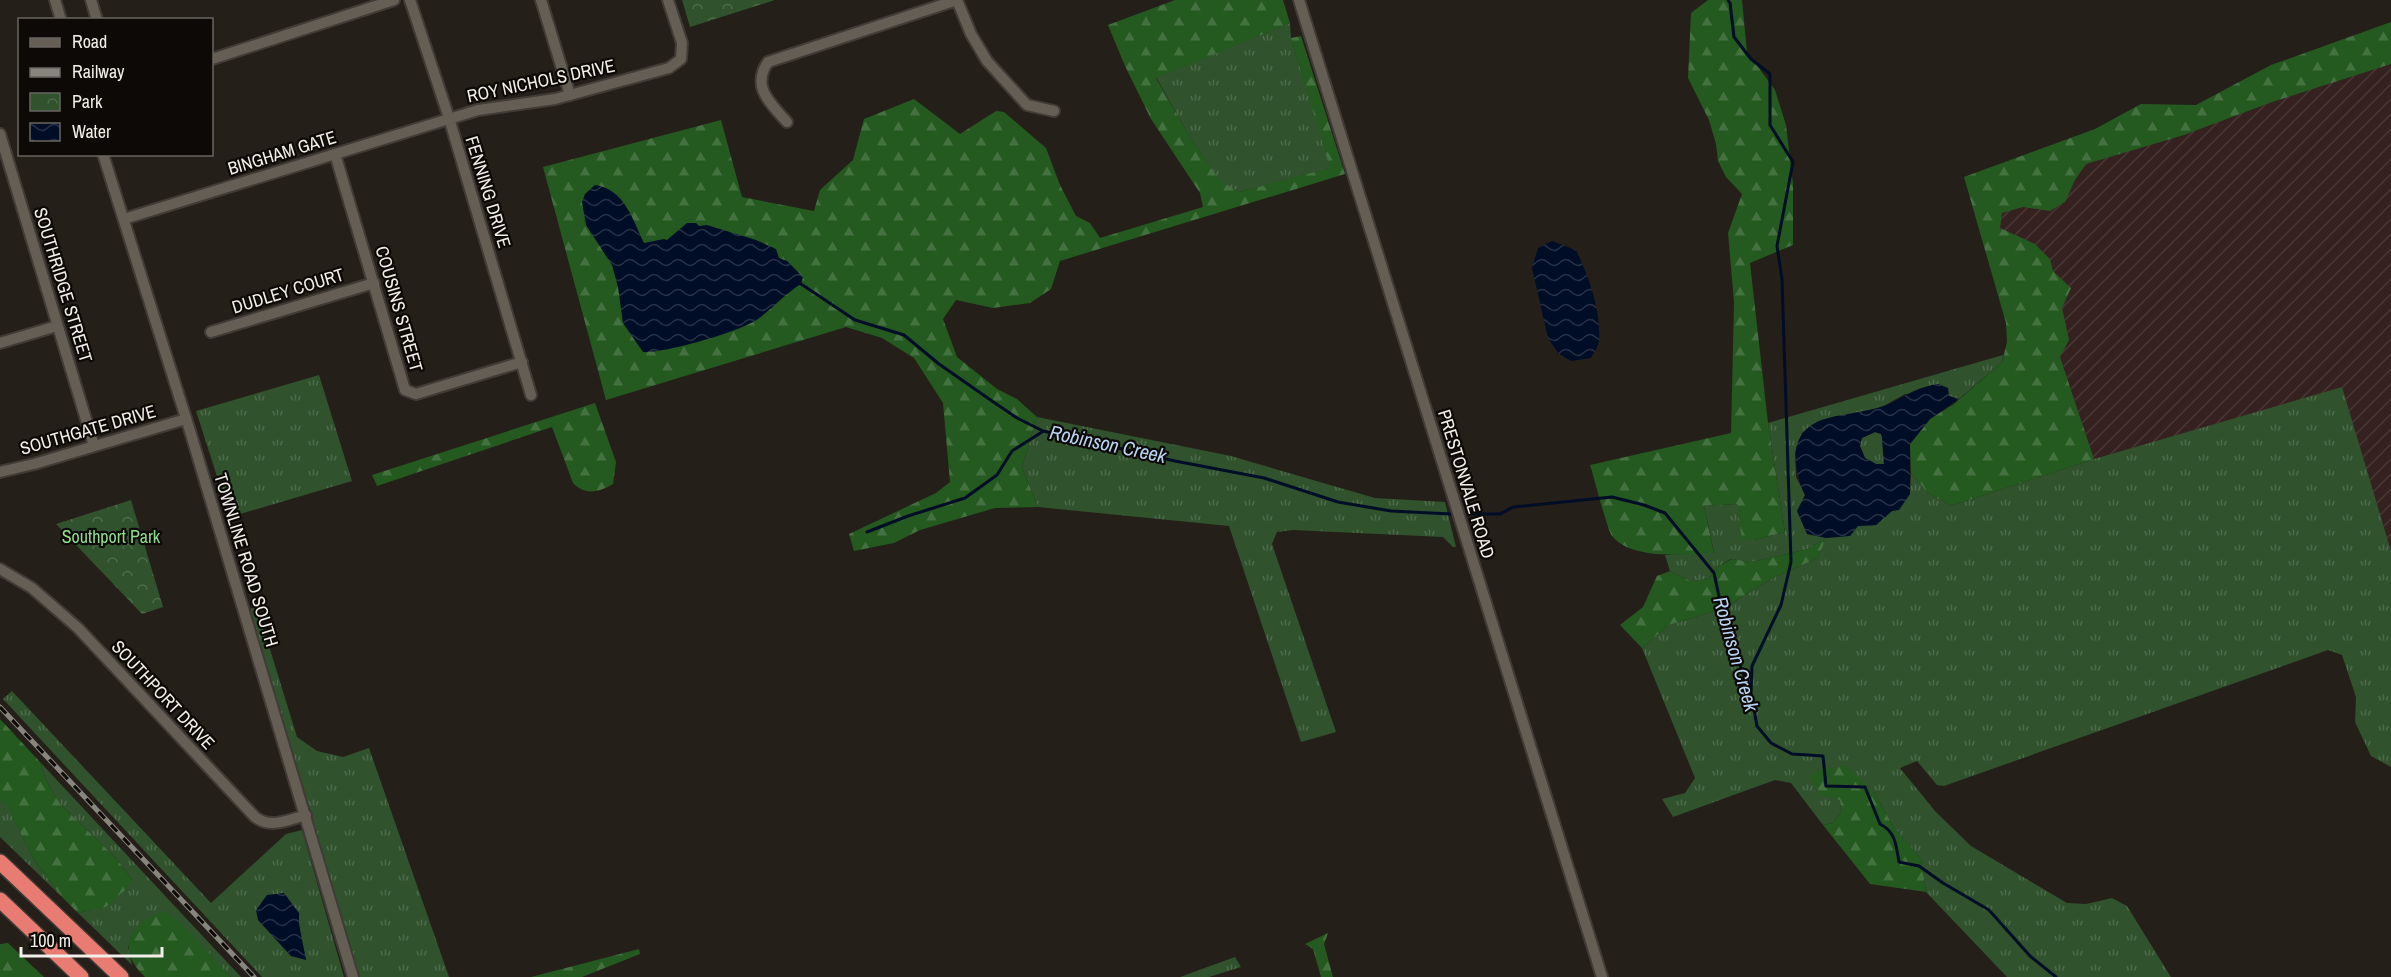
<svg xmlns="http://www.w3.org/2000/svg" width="2391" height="977" font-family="'Archivo Narrow',sans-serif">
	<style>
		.industrial { fill: url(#industrial-furrows) }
		.grass { fill: url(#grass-tufts) }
		.forest { fill: url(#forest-firs) }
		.park { fill: url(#park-crowns) }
		.water { fill: url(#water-waves); fill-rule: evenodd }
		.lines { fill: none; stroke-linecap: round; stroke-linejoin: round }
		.stream { stroke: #000d27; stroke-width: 3 }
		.minor-casing { stroke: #403b36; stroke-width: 14 }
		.highway-casing { stroke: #403b36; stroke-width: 18 }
		.minor { stroke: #645e55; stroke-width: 10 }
		.highway { stroke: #e87c72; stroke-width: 15 }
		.rail-casing { stroke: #88847e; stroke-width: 5 }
		.rail { stroke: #0c0906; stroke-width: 3; stroke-dasharray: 9; stroke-linecap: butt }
		.labels { text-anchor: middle; stroke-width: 4.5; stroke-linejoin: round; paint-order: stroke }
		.street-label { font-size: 18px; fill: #f2eee9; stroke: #0c0906 }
		.park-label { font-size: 18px; fill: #91dc8a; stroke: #0c0906 }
		.water-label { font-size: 20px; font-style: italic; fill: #b9d4f4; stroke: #0c0906 }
	</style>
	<defs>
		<pattern id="industrial-furrows" width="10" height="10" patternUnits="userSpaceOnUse" patternTransform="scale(1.5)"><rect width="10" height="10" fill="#352120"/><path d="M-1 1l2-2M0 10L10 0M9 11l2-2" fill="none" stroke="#493736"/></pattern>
		<pattern id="grass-tufts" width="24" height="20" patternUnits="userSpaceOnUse" patternTransform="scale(1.5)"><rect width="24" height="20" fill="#30522d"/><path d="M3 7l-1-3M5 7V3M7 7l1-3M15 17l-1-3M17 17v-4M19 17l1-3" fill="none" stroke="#4e6b4b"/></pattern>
		<pattern id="forest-firs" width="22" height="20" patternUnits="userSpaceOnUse" patternTransform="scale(1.5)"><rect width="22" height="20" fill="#245920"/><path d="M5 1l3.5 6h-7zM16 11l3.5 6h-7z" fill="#447140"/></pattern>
		<pattern id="park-crowns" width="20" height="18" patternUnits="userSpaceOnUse" patternTransform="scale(1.5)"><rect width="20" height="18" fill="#30522d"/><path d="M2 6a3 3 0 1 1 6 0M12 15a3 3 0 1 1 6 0" fill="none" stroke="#4e6b4b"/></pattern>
		<pattern id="water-waves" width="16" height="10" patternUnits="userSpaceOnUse" patternTransform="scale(1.5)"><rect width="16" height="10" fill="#000d27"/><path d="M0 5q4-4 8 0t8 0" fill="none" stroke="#263146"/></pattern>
	</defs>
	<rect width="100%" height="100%" fill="#241f18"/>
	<path class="industrial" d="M2391,45v506l-50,-163 -247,71 -34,-102 -92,-177z"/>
	<g class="grass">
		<path d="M1290,23l1,15 40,130 -92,24 -20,-11 -33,-51 -30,-53z"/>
		<path d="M2003,355l-1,7 -43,37 -10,-3 -44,-2 -25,14 -59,12 -19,13 -7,19 1,25 9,18 52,31 19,-1 34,-31 1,-21 17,20 23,13 143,-47 248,-72 49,164v216l-20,-11 -16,-34 1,-25 -14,-42 -14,-5 -384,136 -7,-1 -20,-24 -17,7 35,43 36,35 96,57 19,1 26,-6 15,8 44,71h-164l-81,-85 -5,-33 -28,-33 -19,-34 -34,8 1,13 -9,10 -9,2 -32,-42 -16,-3 -102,37 -11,-18 23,-6 10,-15 -53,-130 27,-23 55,-17 49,-30 45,-20 7,-19 -17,10 -56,13 -21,-3 -14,8 -8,12 -18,2 -21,-10 -5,-16 49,-3 -10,-46 33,-2 18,36 30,-8 -17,-109z"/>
		<path d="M319,375l33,106 -122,36 -34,-106z"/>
		<path d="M1037,417l194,39 144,42 70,4 11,45h-3l-10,-10 -150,-7 -16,2 -5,12 64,188 -35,10 -72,-216 -191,-19 -16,-40z"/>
		<path d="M1875,432l6,2 1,3 2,27h-8l-11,-6 -5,-12 2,-8z"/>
		<path d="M257,607l40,130 20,14 26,6 26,-9 80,229h-90l-109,-368z"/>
		<path d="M12,691l199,212 75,-69 16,-4 42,147h-82l-259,-278z"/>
		<path d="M40,762l201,215h-10l-24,-24 -79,-7 4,19 -54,-52 13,-3 41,-31 -17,-22 -55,-53 -14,-24z"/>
		<path d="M0,801l6,2 28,57 27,36 -61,-59z"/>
		<path d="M1235,957l6,10 -32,10h-29z"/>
	</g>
	<g class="forest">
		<path d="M1175,0h108l7,23 -134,55 30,52 33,50 20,12 91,-24 -39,-130 10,-2 44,138 -285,87 -9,28 -21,14 -37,5 -37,-8 -13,19 14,38 40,32 20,10 20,18 -15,50 16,40 -43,1 -75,22 -26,13 -40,8 -5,-17 87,-41 14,-11 -7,-79 -29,-45 -32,-20 -36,-11 -240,73 -63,-233 178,-47 21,77 72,14 6,-21 33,-30 11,-41 50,-20 46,35 36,-23 8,1 42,36 14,37 16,31 14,7 10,15 103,-31 -3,-14 -49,-74 -26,-53 -17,-41z"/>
		<path d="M1708,0h34l5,52 28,38 11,35 7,59v61l-43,18 18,160 17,109 -30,8h-13l-5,-36 -33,2 10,47c-28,1 -81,8 -102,-17 -5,-7 -18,-59 -22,-71l141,-32 3,-131 -6,-69 14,-39 -16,-17 -8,-16 -2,-17 -7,-24 -21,-42 3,-65z"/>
		<path d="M2391,22v42l-119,38 -88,33 -98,29 -11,16 -10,22 -15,9 -27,-4 -21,6 -2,15 35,16 15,15 3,12 18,17 -9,20 7,32 -9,17 34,102 -143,47 -23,-13 -17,-20 -1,-29 20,-25 24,-15 48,-42 5,-20 -1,-19 -42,-146 131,-48 46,-25 55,1 75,-40z"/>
		<path d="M595,403l21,59 -3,22c-13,8 -28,12 -40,-1l-21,-56 -175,59 -5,-11z"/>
		<path d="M1826,538l-8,20 -45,20 -49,30 -55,17 -27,23 -22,-23 23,-18 14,-31 13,-5 21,10 18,-2 8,-12 15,-8 20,3 56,-13z"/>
		<path d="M0,719l40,43 6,18 14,24 55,53 17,22 -7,11 -19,17 -28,6 -17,-17 -27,-36 -28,-56 -6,-3z"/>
		<path d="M1847,766l27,26 19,34 28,33 5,33 -56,-8 -47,-59 9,-2 9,-10 -1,-13 -18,-5 -13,-18 10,-7z"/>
		<path d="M159,912l10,1 15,13 47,51h-86c-28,-27 -18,-48 14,-65z"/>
		<path d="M1328,933l-4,11 9,33h-12l-8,-28 -8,-5z"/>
		<path d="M8,943l36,34h-44v-33z"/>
		<path d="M639,949l1,5 -58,23h-51z"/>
	</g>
	<g class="park">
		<path d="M682,0h93l-85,27z"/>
		<path d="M131,500l32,107 -21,7 -86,-90z"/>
	</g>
	<g class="water">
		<path d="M595,185c30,4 38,36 49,58l20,-4 3,1 20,-17h9l3,3 8,-1 49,15 20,9 3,9 8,3 16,16 -2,7c-15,9 -28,24 -43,35 -19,13 -92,34 -115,33l-20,-29 -5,-36 -6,-22 -26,-40 -4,-23 3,-8z"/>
		<path d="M1552,241l24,9c13,27 25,61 23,91 -1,6 -5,12 -8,17l-20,3 -13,-8 -10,-15 -16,-70 6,-20z"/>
		<path d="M1938,384l10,4 1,8 10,3 -29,20 -20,25v50l-11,16 -7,1 -16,14 -18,1 -8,10 -24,2 -19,-4 -10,-23 8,-16c-12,-26 -18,-63 17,-75 17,-6 37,-7 55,-12 23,-6 33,-20 61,-24zM1875,432l6,2 1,3 2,27h-8l-11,-6 -5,-12 2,-8z"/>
		<path d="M284,893l15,20v11l7,36 -15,-4 -33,-36 -2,-10 11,-15z"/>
	</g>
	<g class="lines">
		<g class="stream">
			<path d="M1728,0l2,3 4,34 17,22 19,15v51l23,37 -16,84 5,33 9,283 -10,43 -29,61 -1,27"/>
			<path d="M801,284l54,36 49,15 35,29 53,37 25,17 26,13 132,30 89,17 74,24 53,9 60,3"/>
			<path d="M1472,514h28l13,-7 99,-10 32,8 21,8 49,60 12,56 25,65 6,32 14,17 21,11 31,2 3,30 39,1 15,37c16,8 16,22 19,38l20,4 24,17 46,27 41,46 26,21"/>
			<path d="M867,532l41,-16 57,-18 32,-23 15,-24 30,-19"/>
		</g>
		<defs>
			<g id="minor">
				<path d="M55,0l6,20"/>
				<path d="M91,0l6,20"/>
				<path d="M410,0l39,118 82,277"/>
				<path d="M541,0l29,95"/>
				<path d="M957,0l14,34 16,27 40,44 27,6"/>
				<path d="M1299,0l303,977"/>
				<path d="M212,59l182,-59"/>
				<path d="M787,122c-17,-19 -36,-35 -19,-60l189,-62"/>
				<path d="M0,134l94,312"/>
				<path d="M103,154l87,277 163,546"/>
				<path d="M335,154l70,236 11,4 106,-32"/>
				<path d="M124,219l354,-109 77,-11 114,-31 12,-9 1,-16 -14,-43"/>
				<path d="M211,332l163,-49"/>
				<path d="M0,343l57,-17"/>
				<path d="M0,472l34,-8 152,-45"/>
				<path d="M0,569l32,19 46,40 177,189c16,12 33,3 51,-2"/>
			</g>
			<g id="highway">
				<path d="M0,862l121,115"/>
				<path d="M0,900l81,77"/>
			</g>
		</defs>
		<use href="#minor" class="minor-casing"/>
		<use href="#highway" class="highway-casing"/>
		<use href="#minor" class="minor"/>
		<use href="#highway" class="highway"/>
		<defs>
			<path id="rail" d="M0,707l254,270"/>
		</defs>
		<use href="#rail" class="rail-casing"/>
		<use href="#rail" class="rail"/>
	</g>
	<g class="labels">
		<g class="street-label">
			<text transform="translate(541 81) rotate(-12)" y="6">ROY NICHOLS DRIVE</text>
			<text transform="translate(282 153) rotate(-17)" y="6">BINGHAM GATE</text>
			<text transform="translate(488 192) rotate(73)" y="6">FENNING DRIVE</text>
			<text transform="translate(63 285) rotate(73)" y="6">SOUTHRIDGE STREET</text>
			<text transform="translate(288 291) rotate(-17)" y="6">DUDLEY COURT</text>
			<text transform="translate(399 309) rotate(74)" y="6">COUSINS STREET</text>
			<text transform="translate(88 430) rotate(-16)" y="6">SOUTHGATE DRIVE</text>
			<text transform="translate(1466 484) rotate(73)" y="6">PRESTONVALE ROAD</text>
			<text transform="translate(246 560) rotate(73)" y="6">TOWNLINE ROAD SOUTH</text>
			<text transform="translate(163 695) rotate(47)" y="6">SOUTHPORT DRIVE</text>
		</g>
		<g class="park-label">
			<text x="111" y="543">Southport Park</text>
		</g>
		<g class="water-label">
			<text transform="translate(1108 444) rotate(12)" y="7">Robinson Creek</text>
			<text transform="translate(1736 654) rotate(74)" y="7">Robinson Creek</text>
		</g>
	</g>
	<rect x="18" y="18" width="195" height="138" fill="#0c0906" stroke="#686561" stroke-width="1.5"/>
	<rect x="30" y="38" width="30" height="9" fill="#645e55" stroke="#686561" stroke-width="1.5"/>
	<text x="72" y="48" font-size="18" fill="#f2eee9">Road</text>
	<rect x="30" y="68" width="30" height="9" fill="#88847e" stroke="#686561" stroke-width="1.5"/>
	<text x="72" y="78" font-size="18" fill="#f2eee9">Railway</text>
	<rect x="30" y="93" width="30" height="18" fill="url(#park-crowns)" stroke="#686561" stroke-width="1.5"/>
	<text x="72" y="108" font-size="18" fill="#f2eee9">Park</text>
	<rect x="30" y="123" width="30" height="18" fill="url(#water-waves)" stroke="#686561" stroke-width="1.5"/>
	<text x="72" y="138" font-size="18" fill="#f2eee9">Water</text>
	<path d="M21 947v9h141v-9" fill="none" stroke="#f2eee9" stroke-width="3"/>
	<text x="30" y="947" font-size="18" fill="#f2eee9" stroke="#0c0906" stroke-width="4.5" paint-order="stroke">100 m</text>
</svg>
